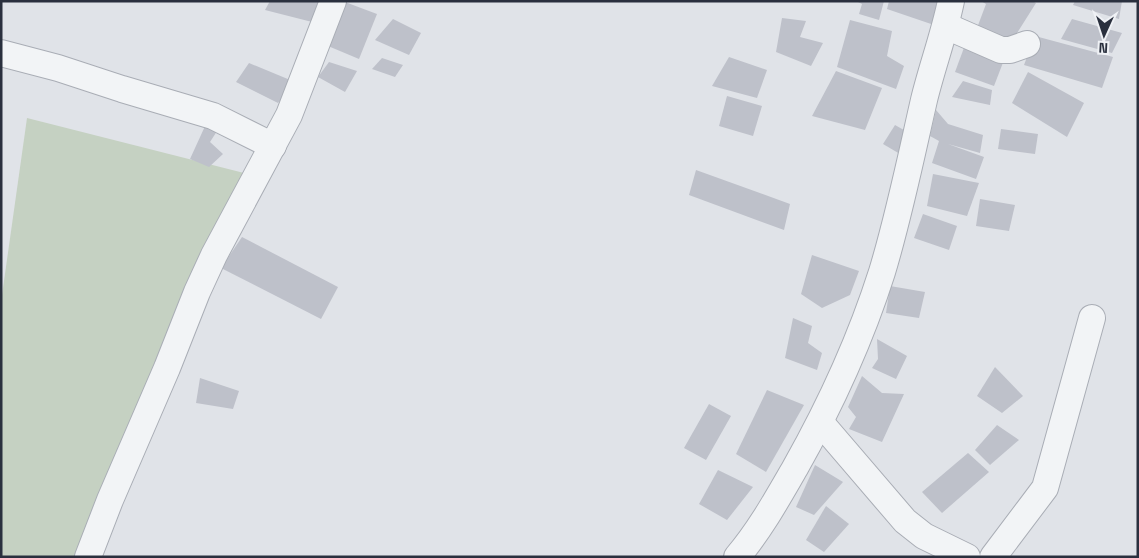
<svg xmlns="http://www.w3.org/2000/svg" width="1139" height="558" font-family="'Space Grotesk',sans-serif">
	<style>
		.green { fill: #c5d1c2 }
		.building { fill: #bec1ca }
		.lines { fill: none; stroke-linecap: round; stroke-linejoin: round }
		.street-casing { stroke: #a9adb5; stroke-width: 28 }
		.street { stroke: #f2f4f6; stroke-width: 26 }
	</style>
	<rect width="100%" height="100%" fill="#e0e3e8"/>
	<path class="green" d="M27,118l217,55 -162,384h-81v-255z"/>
	<g class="building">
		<path d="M270,1h58l-12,22 -51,-13z"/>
		<path d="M856,1h28l-5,19 -20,-6 3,-10z"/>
		<path d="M889,1h51l-6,24 -47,-16z"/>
		<path d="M981,1h51l4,2 -24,38 -35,-13 9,-24z"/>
		<path d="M1075,1h47l-3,18 -46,-14z"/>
		<path d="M345,2l32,12 -18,45 -31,-13z"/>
		<path d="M782,18l24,3 -6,16 23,6 -12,23 -35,-14z"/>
		<path d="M393,19l28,14 -12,22 -34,-15z"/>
		<path d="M1072,19l50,14 -10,20 -51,-14z"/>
		<path d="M850,20l42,11 -5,25 17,10 -8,23 -59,-22z"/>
		<path d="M1035,36l78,21 -11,31 -78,-23z"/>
		<path d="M965,45l39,15 -10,26 -39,-14z"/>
		<path d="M729,57l38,13 -10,28 -45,-12z"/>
		<path d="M382,58l21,7 -8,12 -23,-8z"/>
		<path d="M329,62l28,9 -12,21 -27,-15z"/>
		<path d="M249,63l46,19 -17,21 -42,-21z"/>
		<path d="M836,71l46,17 -17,42 -53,-14z"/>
		<path d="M1028,72l56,31 -17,34 -55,-34z"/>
		<path d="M963,81l29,9 -2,15 -38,-8z"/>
		<path d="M727,96l35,10 -9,30 -34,-10z"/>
		<path d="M936,110l12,14 35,11 -3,18 -32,-9 36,13 -8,22 -44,-16 7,-22 -9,-5z"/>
		<path d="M206,124l13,4 -9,14 13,12 -14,13 -19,-8z"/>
		<path d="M895,125l16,9 -11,20 -17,-10z"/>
		<path d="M1001,129l37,5 -3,20 -37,-5z"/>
		<path d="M696,170l94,34 -6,26 -95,-35z"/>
		<path d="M933,174l46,9 -12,33 -40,-10z"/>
		<path d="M980,199l35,6 -6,26 -33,-5z"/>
		<path d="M923,214l34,12 -8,24 -35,-12z"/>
		<path d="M242,237l96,50 -17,32 -100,-51z"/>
		<path d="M812,255l47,16 -9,24 -28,13 -21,-14z"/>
		<path d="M890,286l35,6 -6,26 -33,-5z"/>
		<path d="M793,318l19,8 -4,17 14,10 -5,17 -32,-12z"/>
		<path d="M877,339l30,17 -11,23 -24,-11 6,-9z"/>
		<path d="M995,367l28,29 -21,17 -25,-17z"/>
		<path d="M862,376l20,17 22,1 -22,48 -33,-13 7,-12 -8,-10z"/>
		<path d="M200,378l39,13 -6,18 -37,-6z"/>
		<path d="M767,390l37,15 -38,67 -30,-18z"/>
		<path d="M709,404l22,12 -25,44 -22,-12z"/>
		<path d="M997,425l22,15 -29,25 -15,-15z"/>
		<path d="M968,453l21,19 -47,41 -20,-21z"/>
		<path d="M815,465l28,17 -29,33 -18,-8z"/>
		<path d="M718,470l35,17 -26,33 -28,-16z"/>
		<path d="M826,506l23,18 -25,28 -18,-12z"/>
	</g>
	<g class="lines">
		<defs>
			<g id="street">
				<path d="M946,26l55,24h9l17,-6"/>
				<path d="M1,53l57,15 64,21 91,27 60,30"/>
				<path d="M821,423l84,98 19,15 43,21"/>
				<path d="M88,557l22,-57 57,-132 30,-76 17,-37 75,-140 44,-114"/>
				<path d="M737,557c23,-27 40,-58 58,-89 35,-62 65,-127 87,-196 17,-56 29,-115 42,-172 8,-33 20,-65 27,-99"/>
				<path d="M993,557l52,-69 47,-170"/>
			</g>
		</defs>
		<use href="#street" class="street-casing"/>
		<use href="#street" class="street"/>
	</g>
	<rect width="1139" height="558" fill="none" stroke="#2a303e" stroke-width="5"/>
	<g transform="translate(1104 35) rotate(183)" stroke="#eff1f5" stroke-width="4" paint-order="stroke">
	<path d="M0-4L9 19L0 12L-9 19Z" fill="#2a303e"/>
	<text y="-8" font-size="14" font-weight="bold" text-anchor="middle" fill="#2a303e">N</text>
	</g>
</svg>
